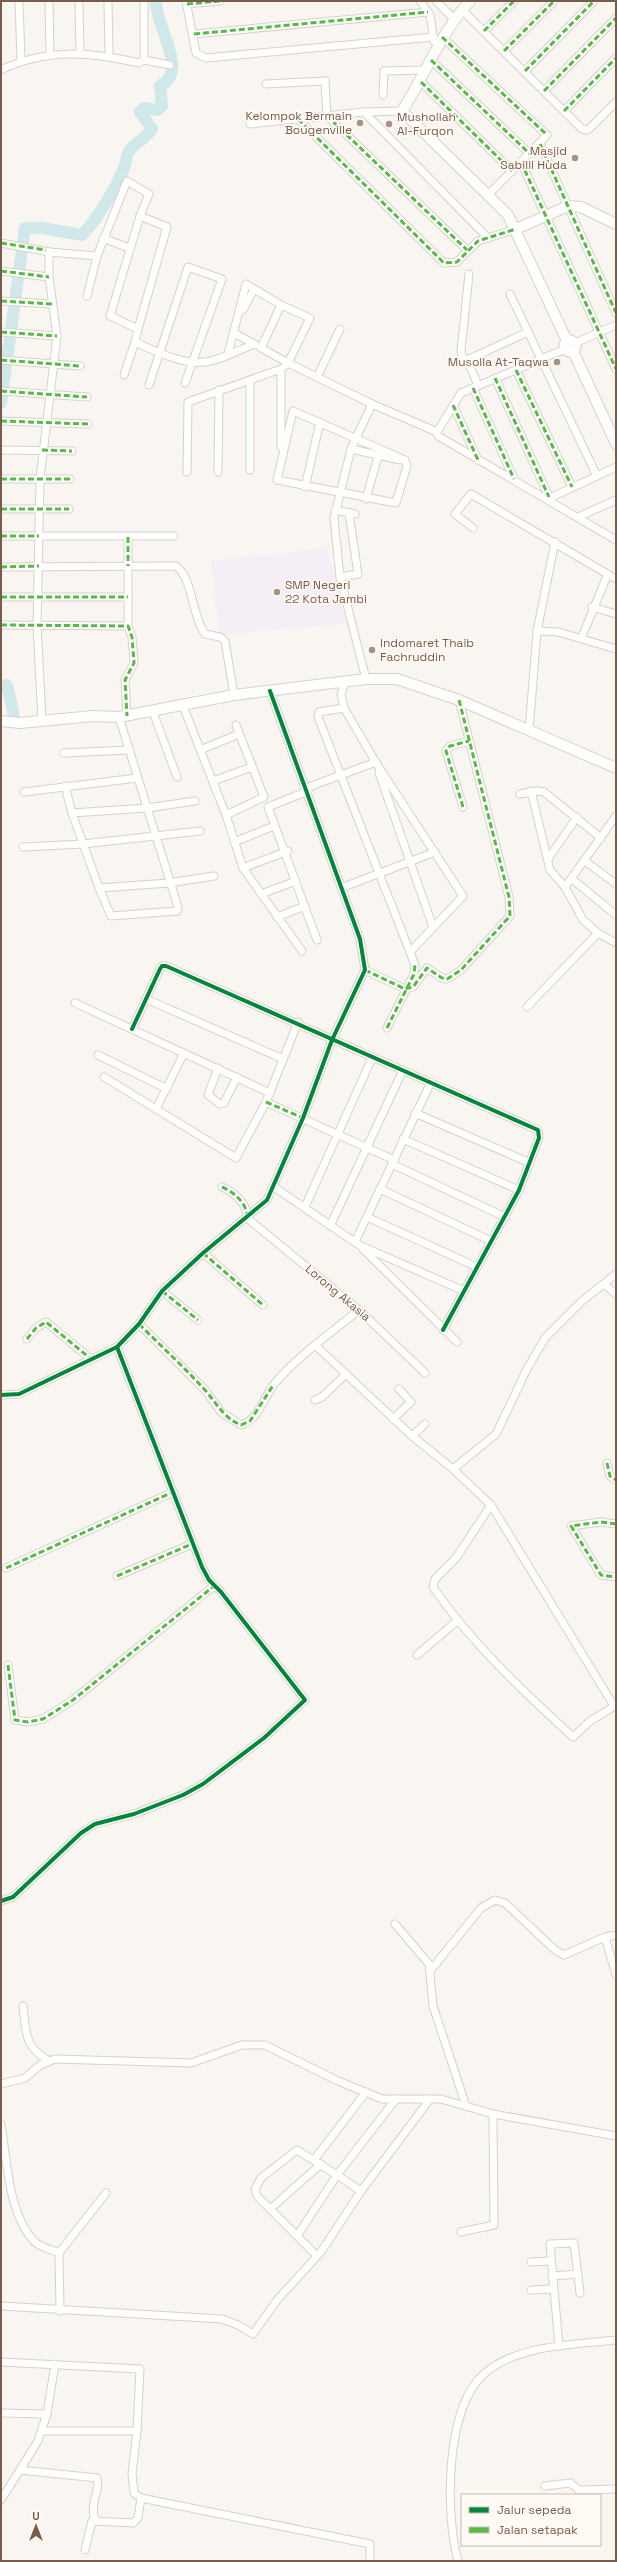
<svg xmlns="http://www.w3.org/2000/svg" width="617" height="2562" font-family="'Space Grotesk',sans-serif">
	<style>
		.education { fill: #f6eef6 }
		.lines { fill: none; stroke-linecap: round; stroke-linejoin: round }
		.river { stroke: #d0e8ea; stroke-width: 12 }
		.street-casing { stroke: #d7d1cb; stroke-width: 9 }
		.secondary-casing { stroke: #d9d2cb; stroke-width: 12 }
		.street { stroke: #fefefd; stroke-width: 7 }
		.secondary { stroke: #fefefd; stroke-width: 10 }
		.quiet { stroke: #58b947; stroke-width: 3; stroke-dasharray: 6 3; stroke-linecap: butt }
		.cycleway-casing { stroke: #fffaf3; stroke-width: 6 }
		.cycleway { stroke: #00873e; stroke-width: 4 }
		.poi-dot { fill: #a69286; stroke: #fffaf3; stroke-width: 1.5 }
		.labels { text-anchor: middle; stroke-width: 3.5; stroke-linejoin: round; paint-order: stroke }
		.poi-label { font-size: 12px; fill: #7a5c4d; stroke: #fffaf3; text-anchor: end }
		.street-label { font-size: 12px; fill: #7a5c4d; stroke: #fffaf3 }
	</style>
	<rect width="100%" height="100%" fill="#f9f5f0"/>
	<path class="education" d="M327,548l21,75 -129,12 -8,-74z"/>
	<g class="lines">
		<g class="river">
			<path d="M1,403l24,-175h18l39,7c15,-15 36,-50 43,-70 2,-4 1,-9 3,-12 5,-10 18,-14 24,-24l-12,-17 4,-4 13,2 5,-4 -2,-20c30,-16 -5,-59 -4,-85"/>
			<path d="M1,687l5,-2 2,3 6,29"/>
		</g>
		<defs>
			<g id="street">
				<path d="M19,1l2,59"/>
				<path d="M49,1l1,53"/>
				<path d="M79,1l1,52"/>
				<path d="M108,1l1,55"/>
				<path d="M144,1v59"/>
				<path d="M186,1l10,52 10,5 227,-21"/>
				<path d="M420,1l10,14 4,26"/>
				<path d="M436,1l18,18"/>
				<path d="M187,4l33,-3"/>
				<path d="M462,10l120,119 5,1 3,-2 26,-26"/>
				<path d="M484,31l30,-30"/>
				<path d="M194,34l234,-22"/>
				<path d="M442,37l105,98 -58,59"/>
				<path d="M504,51l50,-50"/>
				<path d="M431,60l99,94"/>
				<path d="M1,70c45,-22 90,-18 138,-7l5,-3 26,5"/>
				<path d="M525,71l69,-70"/>
				<path d="M421,82l91,89"/>
				<path d="M266,84l59,-3 2,35 140,134"/>
				<path d="M544,91l72,-73"/>
				<path d="M383,95l1,-24 42,-1"/>
				<path d="M564,111l52,-53"/>
				<path d="M364,112l124,126"/>
				<path d="M298,119l146,144 13,-1 21,-21 38,-12"/>
				<path d="M250,124l114,-12 38,-1"/>
				<path d="M540,144l76,169"/>
				<path d="M521,162l95,207"/>
				<path d="M103,238l26,10"/>
				<path d="M1,243l48,9v25l8,59 -17,143 -3,146 5,95"/>
				<path d="M49,252l48,4 30,-75 22,13 -9,22"/>
				<path d="M1,271l48,6"/>
				<path d="M510,294l87,182"/>
				<path d="M87,296l10,-40"/>
				<path d="M1,301l51,3"/>
				<path d="M281,305l-20,43 27,15 -3,3"/>
				<path d="M243,310l11,-21"/>
				<path d="M138,329l-28,-13 30,-100 27,11 -29,102 -3,13c20,9 47,23 70,20 16,-2 34,-12 49,-18"/>
				<path d="M1,332l56,4"/>
				<path d="M234,333l22,12"/>
				<path d="M575,343l41,-18"/>
				<path d="M565,349l-104,44 -24,39 1,4 178,104"/>
				<path d="M228,354l18,-70 35,21 29,13 -22,45 84,41 65,28"/>
				<path d="M1,360l79,6"/>
				<path d="M467,360l-5,-3 -1,-7 8,-76"/>
				<path d="M516,370l56,117"/>
				<path d="M124,375l11,-33"/>
				<path d="M317,377l23,-48"/>
				<path d="M495,378l54,119"/>
				<path d="M250,380v90"/>
				<path d="M149,385l39,-118 34,12 -37,104"/>
				<path d="M478,385l-11,-25 61,-28"/>
				<path d="M473,388l41,91"/>
				<path d="M1,391l86,6"/>
				<path d="M453,405l25,55"/>
				<path d="M293,411l112,49 2,6 -11,37 -119,-23z"/>
				<path d="M1,421l87,3"/>
				<path d="M351,449l49,11"/>
				<path d="M1,450l71,1"/>
				<path d="M187,472l1,-70 93,-33v78"/>
				<path d="M218,472l1,-82"/>
				<path d="M1,479h69"/>
				<path d="M305,487l15,-65"/>
				<path d="M366,499l12,-43"/>
				<path d="M548,499l68,-32"/>
				<path d="M1,509h68"/>
				<path d="M335,510l20,4"/>
				<path d="M578,517l38,-17"/>
				<path d="M473,528l-18,-14 16,-20 145,85"/>
				<path d="M1,536h173"/>
				<path d="M1,567l175,-1c17,12 16,51 29,68l15,3 5,4 9,54"/>
				<path d="M340,577l18,-3 -9,-61"/>
				<path d="M1,597h127"/>
				<path d="M592,607l24,7"/>
				<path d="M1,625l127,1"/>
				<path d="M537,631l21,1 58,17"/>
				<path d="M581,639l26,-63"/>
				<path d="M366,679l-26,-102 -6,-59 17,-69 21,-45"/>
				<path d="M345,682l-4,12 3,14 34,58 85,130 -53,56"/>
				<path d="M183,706l43,109 17,53 59,83"/>
				<path d="M344,708l-25,4 -1,5 97,248 -1,9 -27,54"/>
				<path d="M153,712l24,65"/>
				<path d="M127,716l-2,-36 9,-17 -2,-26 -4,-11v-89"/>
				<path d="M529,731l8,-100 18,-89"/>
				<path d="M200,750l39,-16"/>
				<path d="M64,753l66,-3"/>
				<path d="M379,773l54,154"/>
				<path d="M213,781l39,-14"/>
				<path d="M65,786l7,27 75,-5 48,-7"/>
				<path d="M306,788l70,-26"/>
				<path d="M308,791l-40,16 49,133"/>
				<path d="M531,791l19,79 15,17 51,-71"/>
				<path d="M24,792l113,-14"/>
				<path d="M520,794l18,-3 6,1 57,46"/>
				<path d="M463,807l-17,-56 4,-5 19,-5"/>
				<path d="M72,813l27,75 70,-5 45,-7"/>
				<path d="M226,815l38,-18 -28,-72"/>
				<path d="M234,842l40,-16"/>
				<path d="M23,847l60,-3 117,-13"/>
				<path d="M548,859l29,-42"/>
				<path d="M585,861l31,23"/>
				<path d="M243,868l45,-17"/>
				<path d="M572,879l44,36"/>
				<path d="M565,887l18,33 15,13 18,10"/>
				<path d="M99,888l12,28 66,-5 1,-4 -59,-190"/>
				<path d="M341,888l94,-36"/>
				<path d="M261,894l35,-13"/>
				<path d="M277,917l28,-11"/>
				<path d="M365,970l40,19 8,-2 14,-19 15,10 5,1 14,-9 49,-54 -1,-19 -50,-197"/>
				<path d="M146,999l137,60"/>
				<path d="M75,1003l195,90"/>
				<path d="M527,1007l71,-74"/>
				<path d="M132,1029l28,-60 2,-3h4l372,164 1,8 -20,52 -76,140"/>
				<path d="M98,1055l69,34"/>
				<path d="M218,1068l-10,27 12,9 4,-1 13,-26"/>
				<path d="M104,1077l132,81 30,-56 32,-80"/>
				<path d="M266,1102l128,58"/>
				<path d="M156,1109l28,-56"/>
				<path d="M415,1113l115,50"/>
				<path d="M403,1139l116,51"/>
				<path d="M392,1164l113,53"/>
				<path d="M222,1187c12,5 26,17 25,31l112,92 66,63"/>
				<path d="M274,1187l85,58 105,46"/>
				<path d="M380,1189l111,52"/>
				<path d="M305,1207l67,-149"/>
				<path d="M367,1217l110,50"/>
				<path d="M331,1224l72,-154"/>
				<path d="M355,1242l76,-160"/>
				<path d="M363,1249l94,93"/>
				<path d="M203,1253l60,52"/>
				<path d="M604,1284l12,10"/>
				<path d="M162,1291l36,29"/>
				<path d="M139,1324l66,66 16,22 20,13c17,-4 24,-30 34,-42 24,-28 56,-50 84,-73"/>
				<path d="M27,1339l9,-11 10,-6 45,37"/>
				<path d="M316,1346l96,90 41,33 38,36 123,201"/>
				<path d="M1,1395l18,-1 98,-47 22,-23 23,-33 41,-38 64,-53 36,-82 29,-78 33,-70 -5,-31 -90,-248"/>
				<path d="M315,1400l7,-3 24,-23"/>
				<path d="M393,1419l18,-17 -12,-13"/>
				<path d="M412,1436l13,-12"/>
				<path d="M607,1463l3,13 6,4"/>
				<path d="M453,1469l43,-35 31,-65 18,-31 37,-37 34,-27"/>
				<path d="M491,1505l-35,53 -21,21 -2,8c39,57 90,104 140,150l16,-15 27,-17"/>
				<path d="M616,1524l-15,-2 -30,4 30,49 15,2"/>
				<path d="M6,1568l167,-76"/>
				<path d="M117,1576l75,-32"/>
				<path d="M417,1655l40,-34"/>
				<path d="M8,1665l7,55 13,2 15,-3 30,-19 141,-114"/>
				<path d="M1,1901l12,-4 68,-64 14,-9 39,-10 49,-19 20,-11 61,-46 41,-38 -84,-108 -12,-12 -7,-13 -85,-220"/>
				<path d="M395,1924l34,40 4,42 33,100"/>
				<path d="M605,1937l11,38"/>
				<path d="M430,1971l51,-63 14,-8 10,3 50,47 9,5 41,-18 11,-2"/>
				<path d="M23,2006c3,25 1,41 25,54"/>
				<path d="M1,2084l24,-6 15,-13 15,-6 136,4 51,-18h23l73,36 44,18h59l52,15 123,22"/>
				<path d="M1,2124c6,36 7,89 33,117 6,7 17,8 25,12l1,58"/>
				<path d="M314,2160l52,-68"/>
				<path d="M361,2191l-24,-16 59,-76"/>
				<path d="M270,2209l51,-45"/>
				<path d="M461,2232l33,-7 -1,-111"/>
				<path d="M297,2236l40,-61 -40,-25 -36,28 -6,11 2,7 60,60"/>
				<path d="M59,2253l47,-60"/>
				<path d="M531,2262l19,-1"/>
				<path d="M552,2276l26,-2"/>
				<path d="M531,2290l22,-1"/>
				<path d="M1,2306l221,13 16,6 15,9 25,-35 43,-47 40,-61 69,-92"/>
				<path d="M559,2346l-9,-102 24,-1 6,50"/>
				<path d="M1,2362l139,7 -3,62 -5,43 2,19 7,5"/>
				<path d="M1,2413l46,1 -9,27 -37,59"/>
				<path d="M47,2414l8,-50"/>
				<path d="M42,2431h95"/>
				<path d="M20,2470l77,8c4,12 -8,25 -2,42"/>
				<path d="M545,2486l25,-3 9,7 37,-1"/>
				<path d="M85,2550l7,-29 41,2 5,-5 3,-20 229,46v17"/>
				<path d="M458,2561c-13,-47 -13,-155 27,-188 34,-29 89,-28 131,-33"/>
			</g>
			<g id="secondary">
				<path d="M470,1c-30,32 -44,73 -68,110l106,104 59,126"/>
				<path d="M516,229l52,-23 13,1 35,17"/>
				<circle cx="570" cy="346" r="5.5"/>
				<path d="M573,351l43,93"/>
				<path d="M1,721l19,2 73,-7 26,1 115,-22 132,-16h31l62,21 157,68"/>
			</g>
		</defs>
		<use href="#street" class="street-casing"/>
		<use href="#secondary" class="secondary-casing"/>
		<use href="#street" class="street"/>
		<use href="#secondary" class="secondary"/>
		<g class="quiet">
			<path d="M187,4l33,-3"/>
			<path d="M484,31l30,-30"/>
			<path d="M194,34l234,-22"/>
			<path d="M442,37l104,97"/>
			<path d="M504,51l50,-50"/>
			<path d="M431,60l99,94"/>
			<path d="M525,71l69,-70"/>
			<path d="M421,82l91,89"/>
			<path d="M544,91l72,-73"/>
			<path d="M564,111l52,-53"/>
			<path d="M327,116l140,134"/>
			<path d="M298,119l146,144 13,-1 21,-21 38,-12"/>
			<path d="M540,144l76,169"/>
			<path d="M521,162l95,207"/>
			<path d="M1,243l45,7"/>
			<path d="M1,271l48,6"/>
			<path d="M1,301l51,3"/>
			<path d="M1,332l56,4"/>
			<path d="M1,360l79,6"/>
			<path d="M516,370l56,117"/>
			<path d="M495,378l54,119"/>
			<path d="M473,388l41,91"/>
			<path d="M1,391l86,6"/>
			<path d="M453,405l25,55"/>
			<path d="M1,421l87,3"/>
			<path d="M1,450h1"/>
			<path d="M42,450l30,1"/>
			<path d="M1,479h69"/>
			<path d="M1,509h68"/>
			<path d="M1,536h38"/>
			<path d="M128,537v29"/>
			<path d="M1,567l38,-1"/>
			<path d="M1,597h127"/>
			<path d="M1,625l127,1 4,11 2,26 -9,17 2,36"/>
			<path d="M463,807l-17,-56 4,-5 19,-5"/>
			<path d="M365,970l40,19 8,-2 14,-19 15,10 5,1 14,-9 49,-54 -1,-19 -50,-197"/>
			<path d="M387,1028l27,-54 1,-9"/>
			<path d="M266,1102l37,16"/>
			<path d="M222,1187c12,5 26,17 25,31"/>
			<path d="M203,1253l60,52"/>
			<path d="M162,1291l36,29"/>
			<path d="M139,1324c22,22 45,43 65,65 13,14 19,29 37,36l9,-4 24,-37"/>
			<path d="M27,1339l9,-11 10,-6 45,37"/>
			<path d="M607,1463l3,13 6,4"/>
			<path d="M616,1524l-15,-2 -30,4 30,49 15,2"/>
			<path d="M6,1568l167,-76"/>
			<path d="M117,1576l75,-32"/>
			<path d="M8,1665l7,55 13,2 15,-3 30,-19 141,-114"/>
		</g>
		<defs>
			<g id="cycleway">
				<path d="M132,1029l28,-60 2,-3h4l372,164 1,8 -20,52 -76,140"/>
				<path d="M1,1395l18,-1 98,-47 22,-23 23,-33 41,-38 64,-53 36,-82 29,-78 33,-70 -5,-31 -90,-248"/>
				<path d="M1,1901l12,-4 68,-64 14,-9 39,-10 49,-19 20,-11 61,-46 41,-38 -84,-108 -12,-12 -7,-13 -85,-220"/>
			</g>
		</defs>
		<use href="#cycleway" class="cycleway-casing"/>
		<use href="#cycleway" class="cycleway"/>
	</g>
	<g class="poi-dot">
		<circle cx="360" cy="123" r="4"/>
		<circle cx="389" cy="124" r="4"/>
		<circle cx="575" cy="158" r="4"/>
		<circle cx="557" cy="362" r="4"/>
		<circle cx="277" cy="592" r="4"/>
		<circle cx="372" cy="650" r="4"/>
	</g>
	<g class="labels">
		<g class="poi-label">
			<text x="352" y="120">Kelompok Bermain<tspan x="352" dy="14">Bougenville</tspan></text>
			<text x="397" y="121" text-anchor="start">Mushollah<tspan x="397" dy="14">Al-Furqon</tspan></text>
			<text x="567" y="155">Masjid<tspan x="567" dy="14">Sabilil Huda</tspan></text>
			<text x="549" y="366">Musolla At-Taqwa</text>
			<text x="285" y="589" text-anchor="start">SMP Negeri<tspan x="285" dy="14">22 Kota Jambi</tspan></text>
			<text x="380" y="647" text-anchor="start">Indomaret Thaib<tspan x="380" dy="14">Fachruddin</tspan></text>
		</g>
		<g class="street-label">
			<text transform="translate(338 1293) rotate(40)" y="4">Lorong Akasia</text>
		</g>
	</g>
	<rect width="617" height="2562" fill="none" stroke="#7a5c4d" stroke-width="4"/>
	<rect x="461" y="2494" width="140" height="52" fill="#fffaf3" stroke="#cabbb1"/>
	<rect x="469" y="2507" width="20" height="6" fill="#00873e" stroke="#cabbb1"/>
	<text x="497" y="2514" font-size="12" fill="#7a5c4d">Jalur sepeda</text>
	<rect x="469" y="2527" width="20" height="6" fill="#58b947" stroke="#cabbb1"/>
	<text x="497" y="2534" font-size="12" fill="#7a5c4d">Jalan setapak</text>
	<g transform="translate(36 2526)" stroke="#fffaf3" stroke-width="3" paint-order="stroke">
	<path d="M0-3L7 15L0 10L-7 15Z" fill="#7a5c4d"/>
	<text y="-6" font-size="11" font-weight="bold" text-anchor="middle" fill="#7a5c4d">U</text>
	</g>
</svg>
